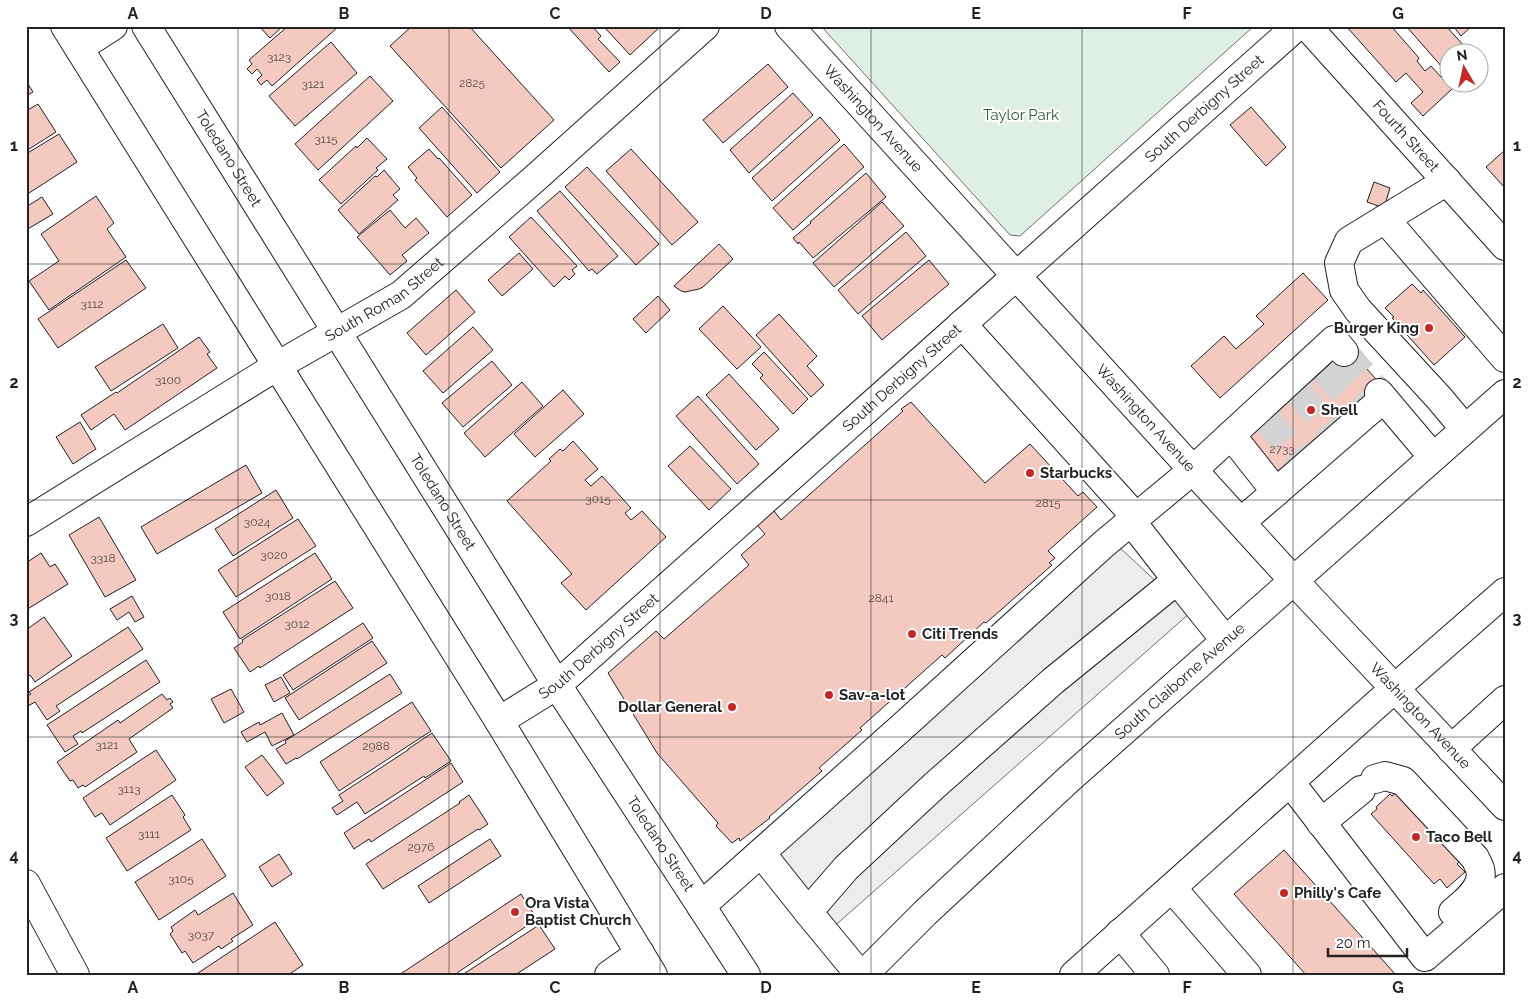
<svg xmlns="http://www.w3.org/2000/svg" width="1531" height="1001" font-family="Raleway,sans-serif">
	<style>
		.green { fill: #e0efe3; stroke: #6f6f6f }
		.parking { fill: #ededed; stroke: #6f6f6f }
		.building { fill: #f3c9c0; stroke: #222 }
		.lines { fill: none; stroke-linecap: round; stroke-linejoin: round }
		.minor-tunnel { stroke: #d3d3d3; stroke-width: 28; stroke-dasharray: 28 14; stroke-linecap: butt }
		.minor-casing { stroke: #222; stroke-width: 30 }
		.major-casing { stroke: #222; stroke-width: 30 }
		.minor { stroke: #fff; stroke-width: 28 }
		.major { stroke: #fff; stroke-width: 28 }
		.grid { fill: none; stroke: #222; stroke-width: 1; stroke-opacity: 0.55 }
		.poi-dot { fill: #c62828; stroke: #fff; stroke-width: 2 }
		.labels { text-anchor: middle; stroke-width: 4; stroke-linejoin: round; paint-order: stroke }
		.number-label { font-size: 12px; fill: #564c4a }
		.street-label { font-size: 15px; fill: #222; stroke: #fff }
		.park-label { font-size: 15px; fill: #2f5e38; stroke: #fff }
		.poi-label { font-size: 15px; font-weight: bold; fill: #222; stroke: #fff; text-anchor: start }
		.neatline { fill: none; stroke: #222; stroke-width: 2 }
		.grid-label { font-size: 16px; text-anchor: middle; font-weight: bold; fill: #222 }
	</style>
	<rect width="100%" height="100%" fill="#fff"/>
	<path class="green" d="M821,26h433l-234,210 -10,-1z"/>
	<path class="parking" d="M1118,546l72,67 -359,316 -57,-71z"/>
	<g class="building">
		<path d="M259,26h24l-13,12z"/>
		<path d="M288,26h51l-67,60 -5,-6 -6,5 -4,-5 5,-5 -5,-6 -5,5 -5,-5 5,-5 -3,-4z"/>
		<path d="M412,26h57l85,94 -53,48 -111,-122z"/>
		<path d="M567,26h25l9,10 -3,3 22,23 -11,10z"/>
		<path d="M607,26h54l-31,29 -24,-26 2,-2z"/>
		<path d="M1346,26h45l28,32 -2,3 8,10 6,-5 21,23 -29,27 -12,-13 12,-11 -17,-19 -10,9z"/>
		<path d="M1406,26h40l19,21 -6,5h-11v9l-6,6z"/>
		<path d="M1453,26h19l-11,10z"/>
		<path d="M331,42l26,31 -62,53 -26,-30z"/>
		<path d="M768,64l20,23 -65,56 -20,-23z"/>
		<path d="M370,76l23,25 -75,69 -23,-26z"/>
		<path d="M26,81l7,11 -7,4z"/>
		<path d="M793,93l20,22 -64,58 -19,-23z"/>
		<path d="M38,104l18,28 -30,19v-40z"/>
		<path d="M442,107l58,65 -23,21 -58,-65z"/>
		<path d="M1251,107l35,40 -20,19 -36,-41z"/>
		<path d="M820,117l20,23 -68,61 -20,-23z"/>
		<path d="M59,134l18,28 -51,33v-41z"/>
		<path d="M367,138l20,21 -11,9 2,2 -37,34 -22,-24 37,-34 1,2z"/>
		<path d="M844,144l20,23 -71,63 -20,-22z"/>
		<path d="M429,149l9,10 1,-1 33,37 -25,22 -32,-37 2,-2 -9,-11z"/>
		<path d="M631,149l67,73 -26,23 -66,-74z"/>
		<path d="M1505,150v38l-19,-21z"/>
		<path d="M587,167l72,77 -23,21 -71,-78z"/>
		<path d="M384,170l16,19 -7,6 5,5 -39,34 -21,-24 37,-34 2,1z"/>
		<path d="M866,173l20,24 -73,61 -14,-16 -1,2 -5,-6 18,-15 -1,-1z"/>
		<path d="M1374,182l16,6 -6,20 -17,-6z"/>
		<path d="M560,191l58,65 -21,18 -5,-5 -3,2 -52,-60z"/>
		<path d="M96,196l18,27 -7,6 19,28 -77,53 -20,-29 30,-20 -18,-27z"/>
		<path d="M42,197l11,17 -27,16v-23z"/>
		<path d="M882,202l22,24 -70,61 -21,-24z"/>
		<path d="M390,210l15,18 11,-10 13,15 -27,22 5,6 -17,14 -33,-38z"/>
		<path d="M531,217l46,49 -5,4 3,4 -6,6 -4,-4 -11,11 -45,-50z"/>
		<path d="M906,232l20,24 -68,58 -20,-24z"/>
		<path d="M719,244l14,15 -30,28 -4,2 -14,3 -4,-1 -7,-5z"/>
		<path d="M519,253l14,16 -31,27 -14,-16z"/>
		<path d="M126,260l20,28 -88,60 -20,-29z"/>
		<path d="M929,260l20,24 -67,56 -20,-24z"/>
		<path d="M1303,273l25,27 -108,98 -29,-32 33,-30 12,13 28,-25 -8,-8z"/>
		<path d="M1412,284l9,9 2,-3 42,47 -31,28 -42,-47 2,-1 -9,-9z"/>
		<path d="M456,290l19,22 -49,43 -19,-22z"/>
		<path d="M658,296l12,14 -24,23 -13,-14z"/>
		<path d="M723,306l38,41 -24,22 -38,-40z"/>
		<path d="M779,314l38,42 -10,10 17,19 -13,12 -55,-62z"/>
		<path d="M163,324l15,24 -67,43 -16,-24z"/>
		<path d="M473,327l20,23 -50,43 -20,-22z"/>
		<path d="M199,337l11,15 -3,2 10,14 -92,62 -11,-16 -23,16 -10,-15 35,-23 1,1z"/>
		<path d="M1348,348l36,40 -106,95 -36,-40z"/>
		<path d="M764,352l44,47 -15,15 -33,-36 3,-3 -11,-11z"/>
		<path d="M492,361l20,24 -49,42 -21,-24z"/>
		<path d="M729,374l50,55 -23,21 -50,-55z"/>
		<path d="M522,382l21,24 -58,51 -21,-24z"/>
		<path d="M563,390l21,24 -49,43 -21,-23z"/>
		<path d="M698,396l61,68 -22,20 -61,-68z"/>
		<path d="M911,402l74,81 45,-39 48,52 5,-4 14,15 -49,44 7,7 -6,5 3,2 -66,58 -2,-1 -39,36 -3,-3 -82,73 2,2 -43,38 3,3 -53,46 1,1 -30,23 -1,-3 -7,5 -16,-17 2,-3 -61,-70 -49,-80 48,-42 8,8 85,-74 -8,-10 24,-21 -8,-9 17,-14 7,9 122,-109 -2,-2z"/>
		<path d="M80,422l16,27 -23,15 -17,-27z"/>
		<path d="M573,441l25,28 -13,11 6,6 11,-10 29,32 -6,5 6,7 11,-9 24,26 -80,73 -25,-27 11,-9 -65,-73 44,-40 -2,-2 11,-10 3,2z"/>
		<path d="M690,446l41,43 -22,21 -41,-44z"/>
		<path d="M246,465l16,28 -105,61 -16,-27z"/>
		<path d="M276,490l17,28 -60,38 -18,-27z"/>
		<path d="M99,517l37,63 -31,17 -36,-62z"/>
		<path d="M298,519l18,27 -80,51 -18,-27z"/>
		<path d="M41,553l9,14 5,-3 13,20 -42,26v-47z"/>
		<path d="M315,553l17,26 -92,60 -17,-27z"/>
		<path d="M335,581l18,27 -93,60 -1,-2 -9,6 -16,-24 9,-6 -1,-2z"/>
		<path d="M132,596l12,21 -9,5 -6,-10 -12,8 -7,-11z"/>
		<path d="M44,617l28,39 -37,26 -5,-7 -4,3v-48z"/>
		<path d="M363,623l10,15 -80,52 -10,-15z"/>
		<path d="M128,627l15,22 -87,57 4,5 -13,9 -12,-18 -7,4 -2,-4v-5l5,-3 -2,-2z"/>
		<path d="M372,641l15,22 -88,57 -14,-22z"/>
		<path d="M146,660l14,22 -78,51 -1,-2 -8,5 5,8 -13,8 -18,-27z"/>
		<path d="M390,674l12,19 -105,66 -1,-1 -10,6 -10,-15 10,-6 -1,-2z"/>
		<path d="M281,677l9,16 -16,9 -9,-17z"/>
		<path d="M231,689l13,23 -20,11 -13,-24z"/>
		<path d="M162,694l5,6 3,-2 3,4 -3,2 3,4 -44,31 8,13 -52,35 -2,-2 -5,3 -5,-8 -3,1 -13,-19 61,-42 2,3z"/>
		<path d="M412,702l19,29 -92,60 -19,-29z"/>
		<path d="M282,713l12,22 -22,11 -7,-14 -18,10 -6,-10 18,-10 1,3z"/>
		<path d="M432,733l19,28 -26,17 -1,-2 -59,38 -8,-12 -20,13 -5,-7 11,-7 -4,-6 69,-45v-1z"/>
		<path d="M156,750l20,30 -66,45 -8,-12 -7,4 -12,-19z"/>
		<path d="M262,755l22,28 -17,13 -22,-29z"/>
		<path d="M451,763l12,19 -92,60 -2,-3 -15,10 -10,-16z"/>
		<path d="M1399,790l62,70 -4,4 8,8 -18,16 -7,-9 -6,5 -63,-70 6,-5 -1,-2 14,-13 2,2z"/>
		<path d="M172,795l13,20 -2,2 8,13 -64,41 -21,-33z"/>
		<path d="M469,795l19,29 -9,6 -1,-1 -95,60 -17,-25 94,-61 -1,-1z"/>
		<path d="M202,839l24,37 -67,44 -24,-38z"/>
		<path d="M490,839l11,17 -72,47 -11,-17z"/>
		<path d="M1284,850l112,125h-90l-72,-81z"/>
		<path d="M279,854l13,20 -20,13 -13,-20z"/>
		<path d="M233,893l20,32 -22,14 2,2 -12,8 -2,-3 -26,17 -8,-12 -3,2 -12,-19 3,-3 -2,-4 24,-17 3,5z"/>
		<path d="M521,894l16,25 -83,56h-55z"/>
		<path d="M275,922l28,43 -15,10h-93z"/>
		<path d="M539,925l16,24 -40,26h-53z"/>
	</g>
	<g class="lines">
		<g class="minor-tunnel">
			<path d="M1344,352l35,41"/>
			<path d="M1323,371l37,38"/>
			<path d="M1298,393l36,39"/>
			<path d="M1267,420l36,41"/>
		</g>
		<defs>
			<g id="minor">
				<path d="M65,26l434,695 154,254"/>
				<path id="s1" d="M146,26l411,659 189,290"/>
				<path id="s2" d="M789,26l504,554 212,226"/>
				<path id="s3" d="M1307,26l198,220"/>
				<path d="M79,48l34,-22"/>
				<path d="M1447,181l-62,38 120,139"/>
				<path d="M1385,219l-36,22 -10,22 5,27 14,20 81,88 26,31"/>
				<path d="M962,324l164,182 8,13"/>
				<path d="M1379,393l54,64"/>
				<path d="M1231,435l45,57 -35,30"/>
				<path d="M1276,492l107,-93"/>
				<path id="s4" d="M26,522l251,-156 124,-71 131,-114 173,-155"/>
				<path d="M1177,580l48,60"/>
				<path id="s5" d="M499,721l58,-36 740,-659"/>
				<path d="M1451,749l54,-49"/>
				<path d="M1375,779l10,-3 18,5 72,77c2,4 4,8 5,11 5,18 -15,33 -27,43"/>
				<path d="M1290,782l135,175 80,-69"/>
				<path d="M1321,823l40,-33"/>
				<path d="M761,853l47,59"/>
				<path d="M26,884l49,91"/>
				<path d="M1172,888l75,87"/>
				<path d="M701,906l201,-179 203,-184 88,-73 141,-130 10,12"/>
				<path d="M1120,933l35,42"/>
				<path d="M609,975l31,-22"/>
				<path d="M860,975l-52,-63 38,-44 88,-82 119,-105 124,-101 -46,-59"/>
			</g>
			<g id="major">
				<path id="s6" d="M863,975l62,-62 144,-134 436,-385"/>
				<path d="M1074,975l321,-287 110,-96"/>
			</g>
		</defs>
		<use href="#minor" class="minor-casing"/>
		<use href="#major" class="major-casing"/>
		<use href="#minor" class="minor"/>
		<use href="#major" class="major"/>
	</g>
	<path class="grid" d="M238,26v949M449,26v949M660,26v949M871,26v949M1082,26v949M1293,26v949M26,264h1479M26,500h1479M26,737h1479"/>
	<g class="poi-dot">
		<circle cx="1429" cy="328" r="5"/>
		<circle cx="1311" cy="410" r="5"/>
		<circle cx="1030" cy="473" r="5"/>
		<circle cx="912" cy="634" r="5"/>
		<circle cx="829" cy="695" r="5"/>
		<circle cx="732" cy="707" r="5"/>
		<circle cx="1416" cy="837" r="5"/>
		<circle cx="1284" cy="893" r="5"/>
		<circle cx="515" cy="912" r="5"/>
	</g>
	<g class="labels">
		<g class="number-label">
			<text x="279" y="61">3123</text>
			<text x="472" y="87">2825</text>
			<text x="313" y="88">3121</text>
			<text x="326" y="143">3115</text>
			<text x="92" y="308">3112</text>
			<text x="168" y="384">3100</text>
			<text x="1282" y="453">2733</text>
			<text x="598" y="503">3015</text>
			<text x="1048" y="507">2815</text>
			<text x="257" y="526">3024</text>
			<text x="274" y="559">3020</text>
			<text x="103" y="562">3318</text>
			<text x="278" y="600">3018</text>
			<text x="881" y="602">2841</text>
			<text x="297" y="628">3012</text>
			<text x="107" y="749">3121</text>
			<text x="376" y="750">2988</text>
			<text x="129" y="793">3113</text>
			<text x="149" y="838">3111</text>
			<text x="421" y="851">2976</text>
			<text x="181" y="883">3105</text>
			<text x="201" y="939">3037</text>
		</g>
		<g class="street-label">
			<text dy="5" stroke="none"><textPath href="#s5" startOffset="935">South Derbigny Street</textPath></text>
			<text dy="5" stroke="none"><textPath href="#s2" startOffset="125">Washington Avenue</textPath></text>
			<text dy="5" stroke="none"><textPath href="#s3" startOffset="148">Fourth Street</textPath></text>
			<text dy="5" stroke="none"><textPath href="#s1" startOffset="156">Toledano Street</textPath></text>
			<text dy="5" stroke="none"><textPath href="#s4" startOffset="422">South Roman Street</textPath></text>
			<text dy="5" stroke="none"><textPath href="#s5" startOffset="530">South Derbigny Street</textPath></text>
			<text dy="5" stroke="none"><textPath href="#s2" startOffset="530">Washington Avenue</textPath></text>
			<text dy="5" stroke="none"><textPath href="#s1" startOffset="561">Toledano Street</textPath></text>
			<text dy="5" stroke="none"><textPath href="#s5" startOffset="125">South Derbigny Street</textPath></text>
			<text dy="5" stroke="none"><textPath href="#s6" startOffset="432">South Claiborne Avenue</textPath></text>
			<text dy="5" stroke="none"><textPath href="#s2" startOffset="935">Washington Avenue</textPath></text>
			<text dy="5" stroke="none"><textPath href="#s1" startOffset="966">Toledano Street</textPath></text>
		</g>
		<g class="park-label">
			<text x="1021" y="120">Taylor Park</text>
		</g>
		<g class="poi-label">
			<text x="1419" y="333" text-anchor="end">Burger King</text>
			<text x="1321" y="415">Shell</text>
			<text x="1040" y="478">Starbucks</text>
			<text x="922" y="639">Citi Trends</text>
			<text x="839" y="700">Sav-a-lot</text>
			<text x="722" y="712" text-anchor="end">Dollar General</text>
			<text x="1426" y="842">Taco Bell</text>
			<text x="1294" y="898">Philly's Cafe</text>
			<text x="525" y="908">Ora Vista<tspan x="525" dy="17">Baptist Church</tspan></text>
		</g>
	</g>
	<rect width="1531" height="1001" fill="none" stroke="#ffffff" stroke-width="55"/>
	<g transform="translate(1464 68) rotate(351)"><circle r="24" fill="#ffffff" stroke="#a7a7a7"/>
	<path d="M0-4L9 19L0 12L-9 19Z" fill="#c62828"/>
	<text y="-8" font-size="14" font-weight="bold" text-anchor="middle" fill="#222222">N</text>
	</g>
	<path d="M1328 948v8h79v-8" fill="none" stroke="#222222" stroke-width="2.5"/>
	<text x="1336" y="948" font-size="15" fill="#222222" stroke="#ffffff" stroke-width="4" paint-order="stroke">20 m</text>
	<rect x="28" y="28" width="1476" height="946" class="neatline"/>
	<g class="grid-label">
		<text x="133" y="19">A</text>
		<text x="344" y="19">B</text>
		<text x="555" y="19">C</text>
		<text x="766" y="19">D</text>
		<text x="976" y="19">E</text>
		<text x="1187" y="19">F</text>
		<text x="1398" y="19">G</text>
		<text x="14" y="151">1</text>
		<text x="1517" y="151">1</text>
		<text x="14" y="388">2</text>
		<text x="1517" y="388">2</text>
		<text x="14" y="624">3</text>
		<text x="1517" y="624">3</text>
		<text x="14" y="861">4</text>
		<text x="1517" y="861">4</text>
		<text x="133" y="993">A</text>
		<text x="344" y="993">B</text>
		<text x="555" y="993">C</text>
		<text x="766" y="993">D</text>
		<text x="976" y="993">E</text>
		<text x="1187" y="993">F</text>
		<text x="1398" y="993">G</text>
	</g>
</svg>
